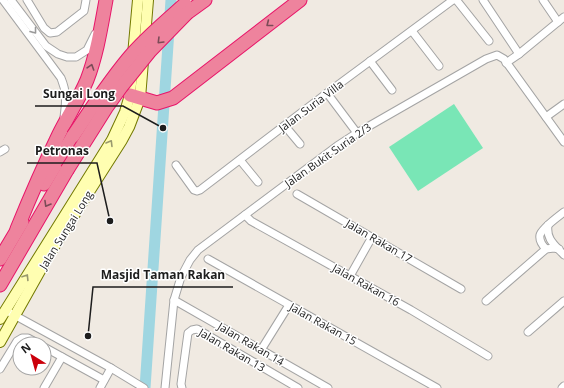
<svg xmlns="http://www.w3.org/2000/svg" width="564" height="388" font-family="'Open Sans',sans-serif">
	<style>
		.pitch { fill: #79e6b6 }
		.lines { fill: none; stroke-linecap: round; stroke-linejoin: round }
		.river { stroke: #9fd6e1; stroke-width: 11 }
		.street-casing { stroke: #a4a4a4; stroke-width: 9 }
		.secondary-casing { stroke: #737900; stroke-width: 12 }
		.highway-casing { stroke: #e81569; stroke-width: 15 }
		.street { stroke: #fff; stroke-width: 7 }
		.secondary { stroke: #fffeb1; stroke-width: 10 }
		.highway { stroke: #ee839d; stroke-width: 13 }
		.highway-bridge-casing { stroke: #e81569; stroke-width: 15; stroke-linecap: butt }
		.highway-bridge { stroke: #ee839d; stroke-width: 13 }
		.oneway { stroke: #7b4b57 }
		.oneway2 { stroke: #999 }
		.oneway3 { stroke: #99996e }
		.labels { text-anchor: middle; stroke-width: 3; stroke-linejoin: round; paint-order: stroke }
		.street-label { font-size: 11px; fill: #1d1d1d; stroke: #fff }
		.leader { fill: none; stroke: #1d1d1d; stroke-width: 1.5 }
		.callout-dot { fill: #1d1d1d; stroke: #fff; stroke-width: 1.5 }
		.callout-label { font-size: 12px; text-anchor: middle; font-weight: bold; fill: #1d1d1d; stroke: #fff; stroke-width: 3; stroke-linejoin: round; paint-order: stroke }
	</style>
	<rect width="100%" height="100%" fill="#f0eae2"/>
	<path class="pitch" d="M454,104l29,44 -65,43 -29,-44z"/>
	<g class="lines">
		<path class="river" d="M145,388l26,-388"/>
		<defs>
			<g id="street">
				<path d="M3,0l58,78c6,14 5,25 3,39"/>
				<path d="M11,0l35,46 12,8 9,3h9l11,-7 8,-16"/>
				<path d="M27,0l17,28 6,5 7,-1 27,-21 2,-11"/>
				<path d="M456,0l2,2 31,39"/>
				<path d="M483,0l36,54"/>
				<path d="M543,0l15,22"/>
				<path d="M412,31l27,35"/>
				<path d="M370,61l22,29"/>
				<path d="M506,63l13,-9 45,-37"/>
				<path d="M327,93l30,40"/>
				<path d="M546,117l18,-13"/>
				<path d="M285,126l15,18"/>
				<path d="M0,152l5,-3"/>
				<path d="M240,160l18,22"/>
				<path d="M176,165l18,25 3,1 3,-1 127,-97 126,-93"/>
				<path d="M297,194l164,95"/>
				<path d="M245,215l6,6 160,89 77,46"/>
				<path d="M548,225c-2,15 7,20 16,30"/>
				<path d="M546,249c-4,-4 -7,-9 -6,-14 2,-7 19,-19 24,-23"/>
				<path d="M208,259l229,129"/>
				<path d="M350,276l22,-39"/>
				<path d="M174,300l154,88"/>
				<path d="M486,301l60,-52 8,-1 5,1"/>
				<path d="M5,310l106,58 33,20"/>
				<path d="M528,332l36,-31"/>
				<path d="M44,347l60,33"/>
				<path d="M261,350l28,-45"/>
				<path d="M0,369l17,-28 5,-3h6l11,6"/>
				<path d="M44,388l18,-31"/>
				<path d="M100,388l11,-20"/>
				<path d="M165,388l9,-88 7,-23 9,-17 8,-10 139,-104 20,-13 129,-74 11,-4 7,4 60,83"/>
				<path d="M182,388l-1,-4 7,-51 4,-3 5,-1 101,59"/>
				<path d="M562,388l2,-2"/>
			</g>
			<g id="secondary">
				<path d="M133,55l5,-55"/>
				<path d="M0,319l112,-179 13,-28 5,-17 2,-22"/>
				<path d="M0,342l50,-89 72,-113 7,-13 11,-29 8,-98"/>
			</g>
			<g id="highway">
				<path d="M187,13l18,-13"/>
				<path d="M130,95l27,8 16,-5 127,-98"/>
				<path d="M44,184l29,-48"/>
				<path d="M17,229c13,-32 27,-64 42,-95 9,-18 20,-35 28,-54 10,-26 14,-53 19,-80"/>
				<path d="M0,259l22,-37"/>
				<path d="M0,285l67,-115"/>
			</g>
		</defs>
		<use href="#street" class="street-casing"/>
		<use href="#secondary" class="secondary-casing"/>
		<use href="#highway" class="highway-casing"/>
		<use href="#street" class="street"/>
		<use href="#secondary" class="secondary"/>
		<use href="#highway" class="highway"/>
		<defs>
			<g id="highway-bridge">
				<path d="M73,136c19,-28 37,-57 60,-83 16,-18 34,-33 52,-49"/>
				<path d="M67,170l39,-62 15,-21 29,-36 37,-38"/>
			</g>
		</defs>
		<use href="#highway-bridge" class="highway-bridge-casing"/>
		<use href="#highway-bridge" class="highway-bridge"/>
	</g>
	<defs><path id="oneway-chevron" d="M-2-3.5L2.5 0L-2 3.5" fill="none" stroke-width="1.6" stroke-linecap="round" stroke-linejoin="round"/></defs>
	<g class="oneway">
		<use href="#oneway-chevron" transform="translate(269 24) rotate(142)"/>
		<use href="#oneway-chevron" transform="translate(160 41) rotate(135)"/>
		<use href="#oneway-chevron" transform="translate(91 67) rotate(-72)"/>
		<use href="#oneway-chevron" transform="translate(47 204) rotate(120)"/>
	</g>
	<use class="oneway2" href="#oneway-chevron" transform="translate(34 31) rotate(52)"/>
	<g class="oneway3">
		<use href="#oneway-chevron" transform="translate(110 143) rotate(-59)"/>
		<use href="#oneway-chevron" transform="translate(26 277) rotate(-58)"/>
	</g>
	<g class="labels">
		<g class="street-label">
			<text transform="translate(311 106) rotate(-37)" y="4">Jalan Suria Villa</text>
			<text transform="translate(328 155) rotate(-35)" y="4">Jalan Bukit Suria 2/3</text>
			<text transform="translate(66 230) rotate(-58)" y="4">Jalan Sungai Long</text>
			<text transform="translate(379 241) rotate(30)" y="4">Jalan Rakan 17</text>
			<text transform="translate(366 285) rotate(29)" y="4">Jalan Rakan 16</text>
			<text transform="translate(323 324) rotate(29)" y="4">Jalan Rakan 15</text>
			<text transform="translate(251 344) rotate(30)" y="4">Jalan Rakan 14</text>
			<text transform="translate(232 350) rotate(30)" y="4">Jalan Rakan 13</text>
		</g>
	</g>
	<path class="leader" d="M163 128L123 106H35M110 221L97 163H27M88 336L93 287H233"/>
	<g class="callout-dot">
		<circle cx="163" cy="128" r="4"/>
		<circle cx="110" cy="221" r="4"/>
		<circle cx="88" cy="336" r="4"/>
	</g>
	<g class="callout-label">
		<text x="79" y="98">Sungai Long</text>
		<text x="62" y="155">Petronas</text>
		<text x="163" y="279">Masjid Taman Rakan</text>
	</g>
	<g transform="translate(32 356) rotate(323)"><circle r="19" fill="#ffffff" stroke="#a5a5a5"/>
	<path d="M0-3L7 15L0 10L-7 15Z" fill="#cb000b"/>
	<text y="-6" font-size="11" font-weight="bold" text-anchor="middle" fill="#1d1d1d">N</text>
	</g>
</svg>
